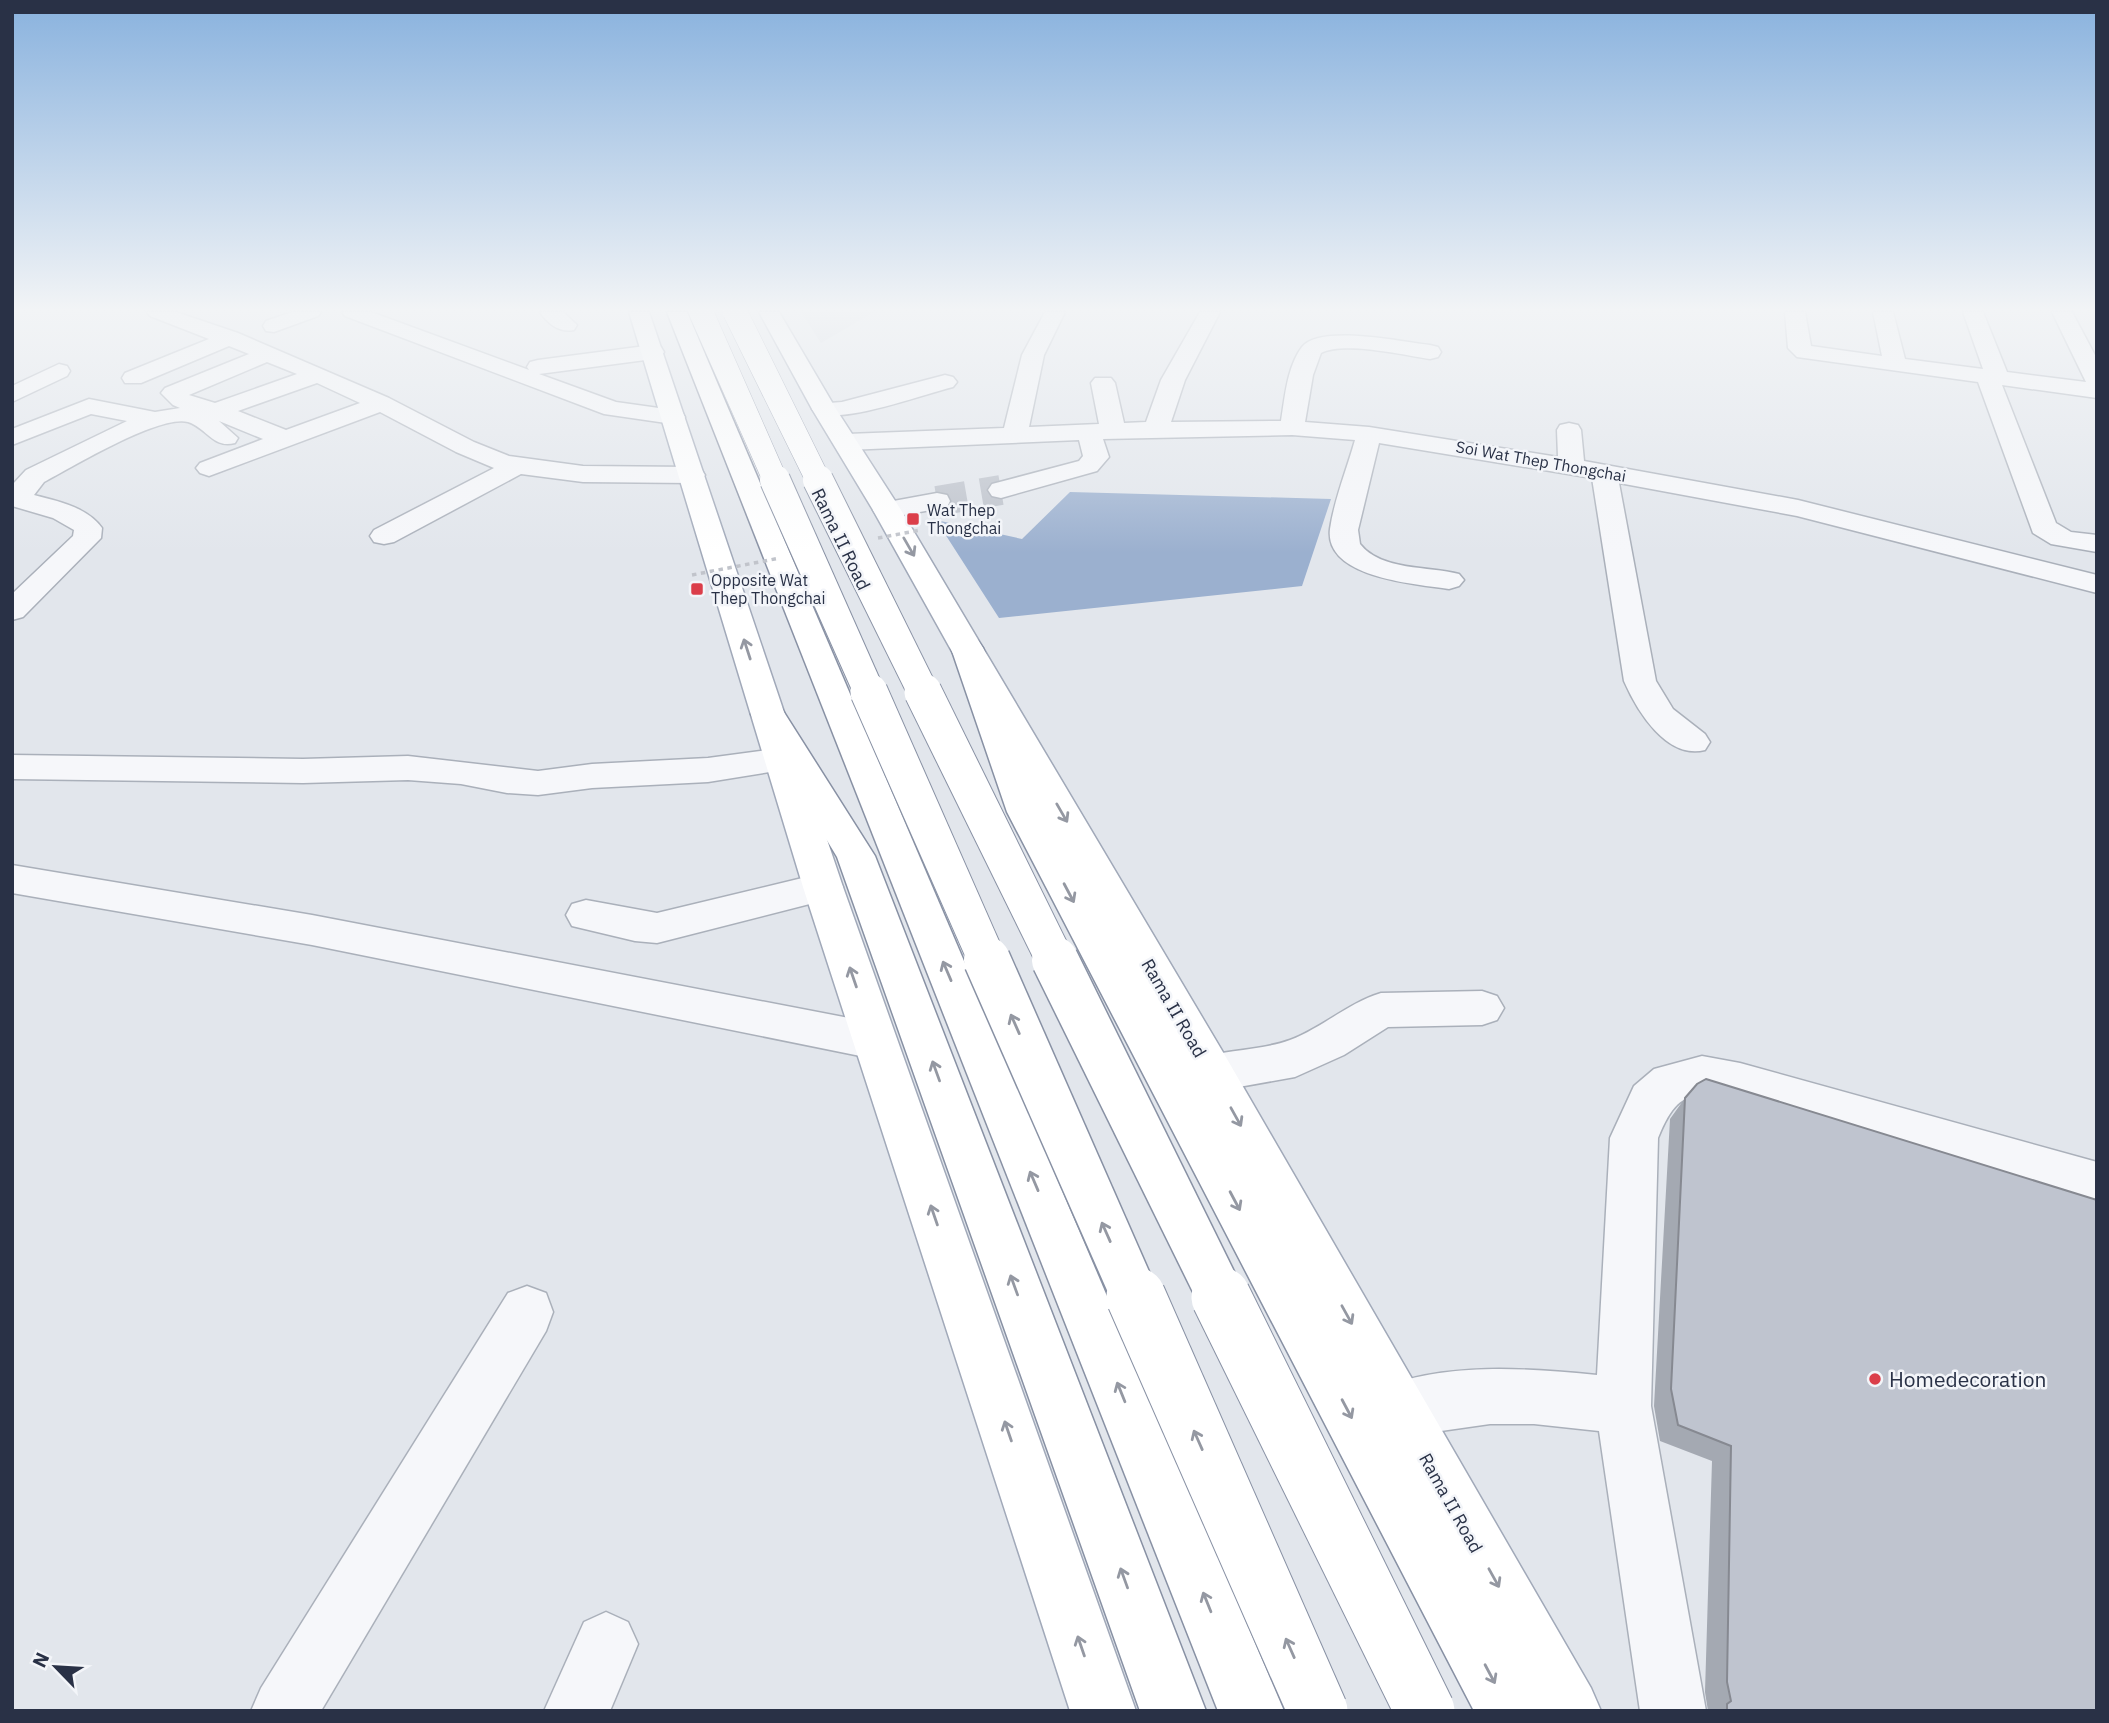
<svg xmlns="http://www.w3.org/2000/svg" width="2109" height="1723" font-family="'IBM Plex Sans',sans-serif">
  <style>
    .built { fill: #d4d8e1 }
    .water { fill: #9bb0cf }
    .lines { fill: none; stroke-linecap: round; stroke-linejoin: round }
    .minor-tunnel { stroke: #bdc2cb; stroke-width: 30; stroke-dasharray: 30 15; stroke-linecap: butt }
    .minor-casing { stroke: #aab0ba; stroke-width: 3 }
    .major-casing { stroke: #a1a9b9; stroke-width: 3 }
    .highway-casing { stroke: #8891a4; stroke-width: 3 }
    .minor { fill: #f6f7fa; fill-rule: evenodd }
    .major { fill: #fff; fill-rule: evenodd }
    .highway { fill: #fff; fill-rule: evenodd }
    .highway-bridge-far4-casing { stroke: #8891a4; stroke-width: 25; stroke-linecap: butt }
    .highway-bridge-far3-casing { stroke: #8891a4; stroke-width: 32; stroke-linecap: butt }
    .highway-bridge-far2-casing { stroke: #8891a4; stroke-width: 39; stroke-linecap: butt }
    .highway-bridge-far1-casing { stroke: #8891a4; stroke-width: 49; stroke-linecap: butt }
    .highway-bridge-casing { stroke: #8891a4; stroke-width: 61; stroke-linecap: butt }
    .path-bridge { stroke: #c1c4cb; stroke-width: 3.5; stroke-dasharray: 4.5 4.5; stroke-linecap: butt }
    .highway-bridge-far4 { stroke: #fff; stroke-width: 24 }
    .highway-bridge-far3 { stroke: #fff; stroke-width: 30 }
    .highway-bridge-far2 { stroke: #fff; stroke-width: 37 }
    .highway-bridge-far1 { stroke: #fff; stroke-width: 46 }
    .highway-bridge { stroke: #fff; stroke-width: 59 }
    .wall { fill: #a4a9b2 }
    .building { fill: #bfc4cf; stroke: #868991; stroke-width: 2 }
    .oneway { stroke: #9498a2 }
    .poi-dot { fill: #db3e4a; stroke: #f3f5f9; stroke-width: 2.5 }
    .labels { text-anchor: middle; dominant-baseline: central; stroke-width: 5; stroke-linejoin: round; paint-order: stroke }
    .far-street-label { font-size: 16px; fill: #293146; stroke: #f3f5f9 }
    .far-poi-label { font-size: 16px; fill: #293146; stroke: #f3f5f9; text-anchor: start }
    .street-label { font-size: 18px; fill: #293146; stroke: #f3f5f9 }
    .near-poi-label { font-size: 21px; fill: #293146; stroke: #f3f5f9; text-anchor: start }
  </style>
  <rect width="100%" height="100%" fill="#e2e6ec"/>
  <polygon class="built" points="801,312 874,312 821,343"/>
  <polygon class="water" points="1070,492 1331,499 1302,586 999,618 936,520 1022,539"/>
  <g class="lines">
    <polyline class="minor-tunnel" points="937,501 1001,490"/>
    <g class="minor-casing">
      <g id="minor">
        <path d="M147,312H176L238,333L389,398L474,442L509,456L583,466L692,467L701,469L705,475L701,481L692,483L583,482L521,474L394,542L384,544L374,542L370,536L374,530L494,468L456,452L380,412L209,476L200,473L196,468L200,463L263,439L219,421L238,438L235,443C213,449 207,428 188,422C160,414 72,467 44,482L34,495C57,501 87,507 102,528L101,538L23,617L12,620V594L73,536L74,530L53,518L12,506L13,484L26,470L127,421L91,414L12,445V429L89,399L155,412L180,408L173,405L161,393L165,388L249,354L229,346L141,383H125L122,378L125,373L209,339L150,316ZM267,362L297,374L215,403L189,395ZM317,383L360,403L286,430L238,411Z"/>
        <polygon points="292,312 321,312 318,316 274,332 266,331 263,326 266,321"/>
        <polygon points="342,312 371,312 529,370 527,367 530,362 538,360 653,345 661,347 664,352 661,357 653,359 539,374 616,402 673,410 682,412 685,417 682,422 673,424 604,414 345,316"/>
        <path d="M540,312H563L577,325L574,330C559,333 547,323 540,312Z"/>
        <path d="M1045,312H1065L1044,355L1029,427L1099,424L1091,383L1095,378H1111L1115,383L1124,423L1146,422L1161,380L1200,312H1220L1185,380L1171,422L1281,421C1285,397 1287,367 1302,347C1320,324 1403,342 1430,345L1438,347L1441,352L1438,357L1430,359C1403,355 1344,341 1321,353L1313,375L1305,422L1369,427L1558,457L1557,430L1560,425L1569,423L1578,425L1581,430L1584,461L1798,500L2097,575V593L1797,516L1619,483L1656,681L1673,709L1705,734L1710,742L1705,750C1667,760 1637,711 1624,681L1592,478L1379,443L1358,530L1360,544C1381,571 1429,566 1459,574L1464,580L1459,586L1449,589C1416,584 1324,578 1330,529C1334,500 1347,469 1355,440L1292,435L1103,439L1109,457L1097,471L1001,498L992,496L988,490L992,484L1079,461L1083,456L1079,440L847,450L838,447L834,442L838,437L847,434L1004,428L1022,355Z"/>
        <polygon points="1785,312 1805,312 1811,346 1882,356 1873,312 1893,312 1905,359 1983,369 1963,312 1983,312 2007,372 2086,382 2052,312 2072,312 2097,359 2097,398 2002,385 2056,523 2071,532 2097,535 2097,552 2051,544 2033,533 1978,382 1797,357 1788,348"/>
        <polygon points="59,364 67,366 70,371 67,376 12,402 12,386"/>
        <path d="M945,375L953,377L957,382L953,387C918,396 849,422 816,414L812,409L816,404L842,402Z"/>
        <polygon points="937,493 947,495 950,501 947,507 887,518 877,516 873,510 877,504"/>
        <polygon points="782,748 794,752 800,760 794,768 708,782 592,788 538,795 507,793 461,784 408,780 303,783 12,779 12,755 303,759 408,756 538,771 592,764 708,758"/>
        <polygon points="12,865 312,915 875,1023 891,1028 897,1041 891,1054 875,1059 312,945 12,893"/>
        <polygon points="823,873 837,877 843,887 837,897 657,943 635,941 572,926 566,915 572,904 586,900 657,913"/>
        <path d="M1482,991L1497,996L1504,1008L1497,1020L1482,1025L1388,1027L1344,1055L1295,1077L1211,1092L1195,1087L1188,1073L1195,1059C1226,1049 1260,1051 1290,1040C1322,1028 1348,1003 1381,993Z"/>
        <path d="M1702,1056L1740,1063L2097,1162V1206L1740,1101C1692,1092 1678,1089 1658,1138L1651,1406L1706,1711H1640L1599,1431L1534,1424H1490L1399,1437L1379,1429L1371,1409L1379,1389C1444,1362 1528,1368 1597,1375L1610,1138L1634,1086L1654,1069Z"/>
        <polygon points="527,1286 546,1293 553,1312 546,1331 321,1711 251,1711 261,1688 508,1293"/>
        <polygon points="606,1612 628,1622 638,1644 610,1711 544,1711 584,1622"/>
      </g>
    </g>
    <g class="major-casing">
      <g id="major">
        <polygon points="629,312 649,312 843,887 1136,1711 1070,1711 803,887"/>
        <polygon points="759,312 779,312 836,409 901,510 1227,1059 1591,1688 1601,1711 1532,1711 1195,1087 873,510 812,409"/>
      </g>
    </g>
    <g class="highway-casing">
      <g id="highway">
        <polygon points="667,312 687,312 1284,1711 1218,1711"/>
        <polygon points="967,639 978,641 983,648 1043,812 1532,1688 1542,1711 1474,1711 1007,812 951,648 956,641"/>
        <polygon points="768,703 780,706 875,856 1206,1711 1140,1711 837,857 751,714 756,706"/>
      </g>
    </g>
    <use href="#minor" class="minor"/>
    <use href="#major" class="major"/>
    <use href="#highway" class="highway"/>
    <g class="highway-bridge-far4-casing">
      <g id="highway-bridge-far4">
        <polyline points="701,312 776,482"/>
        <polyline points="735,312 819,482"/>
      </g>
    </g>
    <g class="highway-bridge-far3-casing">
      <g id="highway-bridge-far3">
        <polyline points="775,480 870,694"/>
        <polyline points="818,480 924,694"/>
      </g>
    </g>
    <g class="highway-bridge-far2-casing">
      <g id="highway-bridge-far2">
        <polyline points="869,692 988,962"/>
        <polyline points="923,692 1056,962"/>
      </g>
    </g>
    <g class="highway-bridge-far1-casing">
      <g id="highway-bridge-far1">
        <polyline points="987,960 1136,1299"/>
        <polyline points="1055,960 1222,1299"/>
      </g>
    </g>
    <g class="highway-bridge-casing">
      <g id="highway-bridge">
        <polyline points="1136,1297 1318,1711"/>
        <polyline points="1221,1297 1425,1711"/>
      </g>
    </g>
    <g class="path-bridge">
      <polyline points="878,538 921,530"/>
      <polyline points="692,575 780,558"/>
    </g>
    <use href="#highway-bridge-far4" class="highway-bridge-far4"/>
    <use href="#highway-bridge-far3" class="highway-bridge-far3"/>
    <use href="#highway-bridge-far2" class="highway-bridge-far2"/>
    <use href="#highway-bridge-far1" class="highway-bridge-far1"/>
    <use href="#highway-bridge" class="highway-bridge"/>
  </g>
  <polygon class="wall" points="1685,1098 2097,1711 1708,1711 1705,1692 1712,1461 1660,1441 1654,1406 1670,1119"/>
  <polygon class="building" points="1706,1079 2097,1200 2097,1711 1727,1711 1727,1704 1731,1701 1727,1682 1731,1446 1678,1425 1671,1389 1685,1098 1697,1084"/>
  <defs><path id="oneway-shaft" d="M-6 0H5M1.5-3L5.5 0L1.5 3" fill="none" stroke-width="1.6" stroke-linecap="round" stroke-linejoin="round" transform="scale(1.75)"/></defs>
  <g class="oneway">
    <use href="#oneway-shaft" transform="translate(909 547) rotate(60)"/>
    <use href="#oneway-shaft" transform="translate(747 649) rotate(-108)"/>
    <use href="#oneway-shaft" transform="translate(1062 813) rotate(60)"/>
    <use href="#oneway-shaft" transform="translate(1069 893) rotate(62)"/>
    <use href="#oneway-shaft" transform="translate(947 971) rotate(-113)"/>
    <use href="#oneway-shaft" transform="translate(853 977) rotate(-109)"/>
    <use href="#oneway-shaft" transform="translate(1015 1024) rotate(-114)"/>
    <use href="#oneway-shaft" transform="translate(936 1071) rotate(-110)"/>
    <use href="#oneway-shaft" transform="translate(1236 1117) rotate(61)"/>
    <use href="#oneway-shaft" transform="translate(1034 1181) rotate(-113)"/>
    <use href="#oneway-shaft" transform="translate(1235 1201) rotate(62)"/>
    <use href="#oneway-shaft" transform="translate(934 1215) rotate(-109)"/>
    <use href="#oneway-shaft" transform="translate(1106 1232) rotate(-114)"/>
    <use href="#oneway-shaft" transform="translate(1014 1285) rotate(-110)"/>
    <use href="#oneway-shaft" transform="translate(1347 1315) rotate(61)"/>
    <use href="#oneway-shaft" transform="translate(1121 1392) rotate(-112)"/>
    <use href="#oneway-shaft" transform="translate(1347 1409) rotate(62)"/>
    <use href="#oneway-shaft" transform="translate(1008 1431) rotate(-109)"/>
    <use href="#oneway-shaft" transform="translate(1198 1440) rotate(-114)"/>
    <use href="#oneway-shaft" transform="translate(1124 1578) rotate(-110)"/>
    <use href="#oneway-shaft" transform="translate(1494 1578) rotate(61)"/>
    <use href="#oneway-shaft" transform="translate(1207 1602) rotate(-112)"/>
    <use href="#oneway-shaft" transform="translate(1081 1646) rotate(-109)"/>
    <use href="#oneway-shaft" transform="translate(1290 1648) rotate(-114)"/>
    <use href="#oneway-shaft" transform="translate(1490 1674) rotate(62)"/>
  </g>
  <linearGradient id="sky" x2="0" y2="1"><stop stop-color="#89b2de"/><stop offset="0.56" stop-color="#f2f4f6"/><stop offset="1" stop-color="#f2f4f6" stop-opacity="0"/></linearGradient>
  <rect width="2109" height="553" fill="url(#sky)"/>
  <g class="poi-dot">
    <rect x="906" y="512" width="14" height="14" rx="3.5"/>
    <rect x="690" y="582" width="14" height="14" rx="3.5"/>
    <circle cx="1875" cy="1379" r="7"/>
  </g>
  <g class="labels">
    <g class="far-street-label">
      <text transform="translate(1541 461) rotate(10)">Soi Wat Thep Thongchai</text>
    </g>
    <g class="far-poi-label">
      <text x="927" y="510">Wat Thep<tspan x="927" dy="18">Thongchai</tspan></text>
      <text x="711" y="580">Opposite Wat<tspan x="711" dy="18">Thep Thongchai</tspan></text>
    </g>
    <g class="street-label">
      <text transform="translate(841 539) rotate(64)">Rama II Road</text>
      <text transform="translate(1174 1008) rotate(60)">Rama II Road</text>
      <text transform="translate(1451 1503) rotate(61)">Rama II Road</text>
    </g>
    <g class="near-poi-label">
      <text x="1889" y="1379">Homedecoration</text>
    </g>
  </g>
  <rect width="2109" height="1723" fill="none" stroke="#293146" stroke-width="28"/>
  <g transform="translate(56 1667) rotate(295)" stroke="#f3f5f9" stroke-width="5" paint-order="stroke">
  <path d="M0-5L12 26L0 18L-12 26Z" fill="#293146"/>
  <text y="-10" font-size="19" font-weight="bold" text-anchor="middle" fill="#293146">N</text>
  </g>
</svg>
